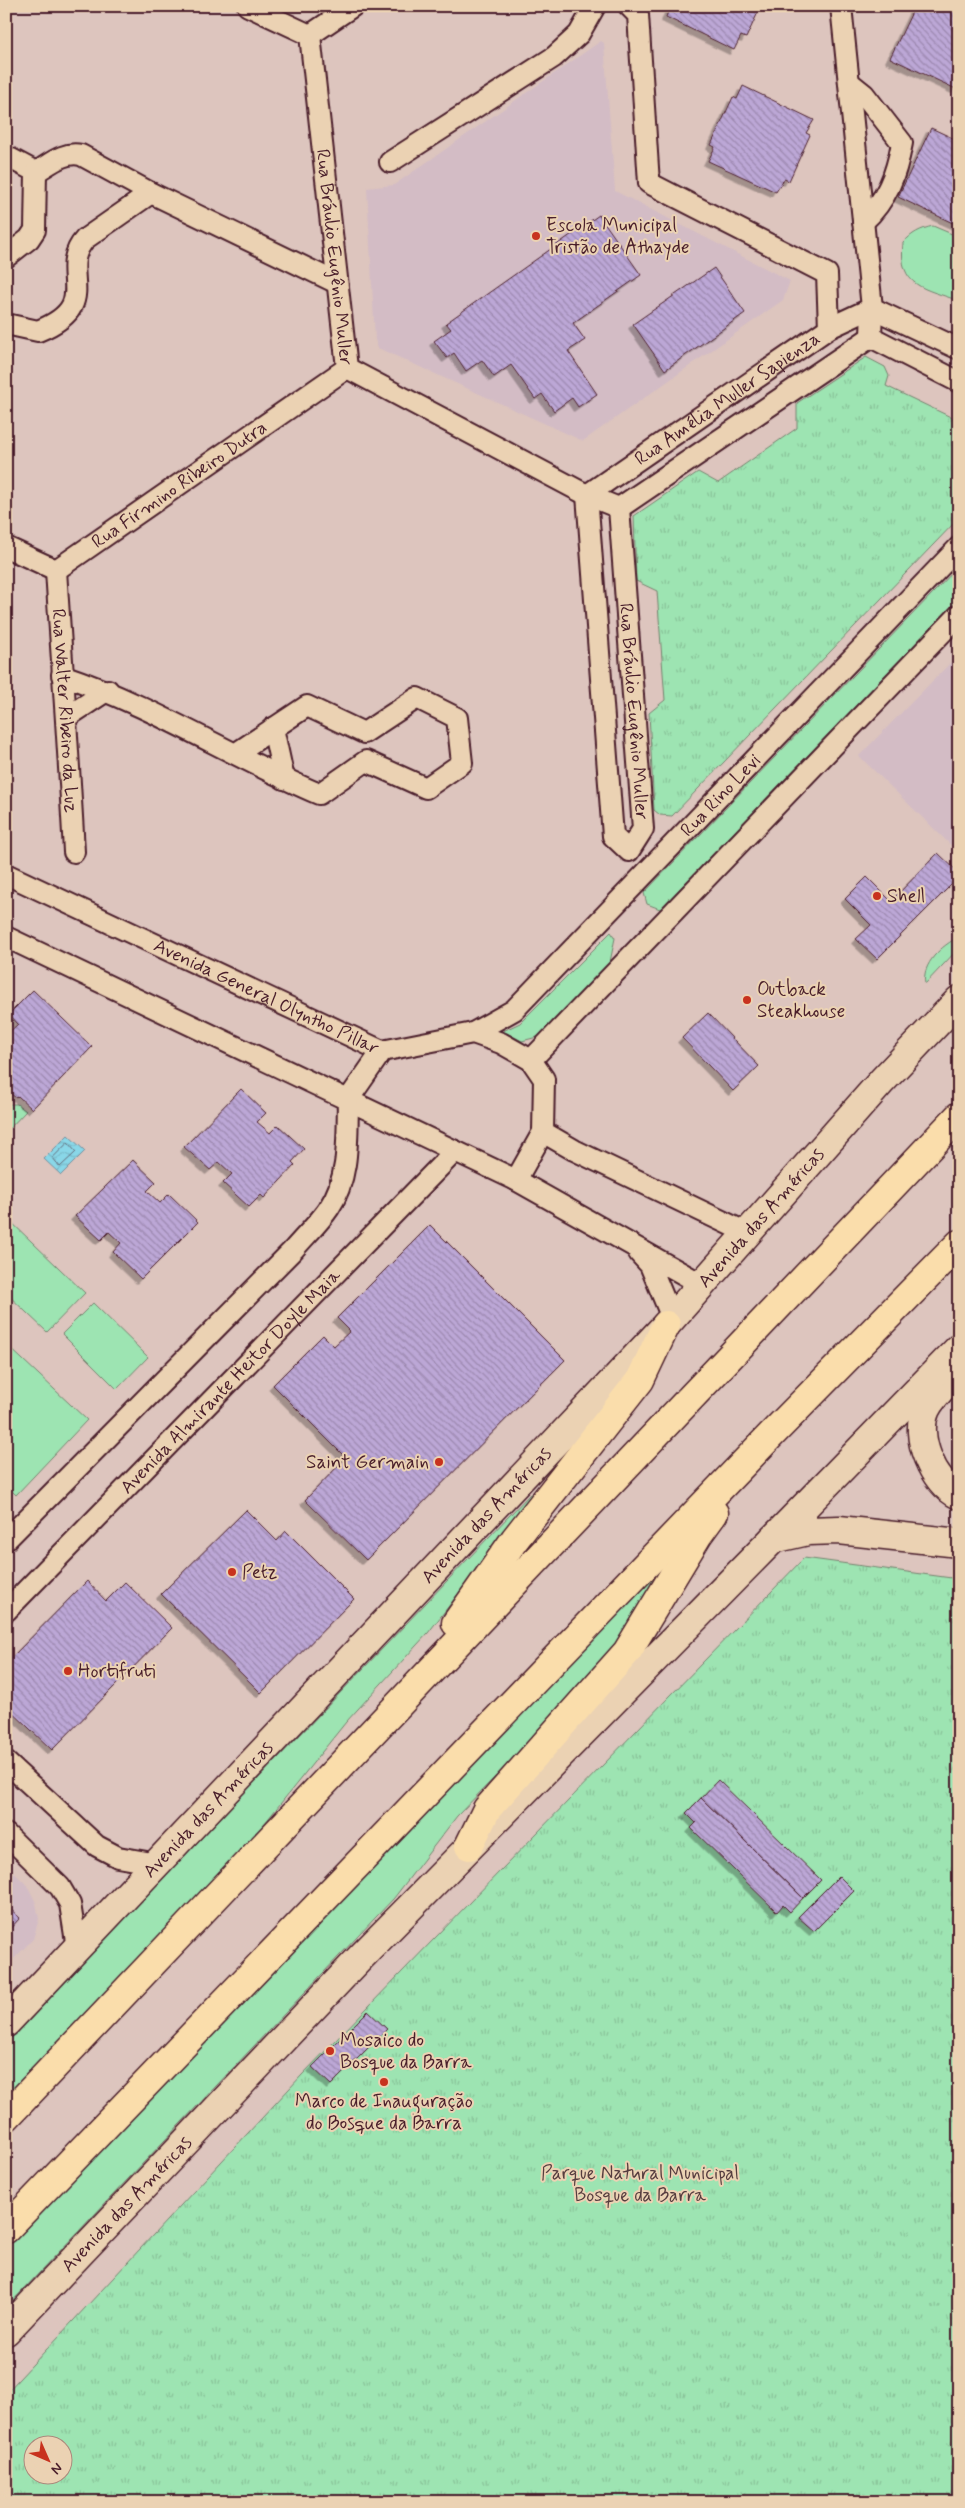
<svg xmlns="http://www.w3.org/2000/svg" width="965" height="2508" font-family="Mynerve,sans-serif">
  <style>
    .built { fill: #d3bcc5 }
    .grass { fill: #9de4b2; stroke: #74826e }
    .park { fill: url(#park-tufts); stroke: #74826e; fill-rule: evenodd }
    .water { fill: url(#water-waves); stroke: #708d9c }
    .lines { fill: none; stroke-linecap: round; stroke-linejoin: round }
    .shore { stroke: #636977; stroke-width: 1 }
    .building { fill: url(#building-back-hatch); stroke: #4a1f2b; filter: url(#shadow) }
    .street-casing { stroke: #4a1f2b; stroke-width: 24 }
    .secondary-casing { stroke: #4a1f2b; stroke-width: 31 }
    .highway-casing { stroke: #4a1f2b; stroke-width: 31 }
    .street { stroke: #ebd2b3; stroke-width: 20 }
    .secondary { stroke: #ebd2b3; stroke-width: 28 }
    .highway { stroke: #faddab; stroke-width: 28 }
    .poi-dot { fill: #c8321e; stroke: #ebd2b3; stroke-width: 2 }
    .labels { text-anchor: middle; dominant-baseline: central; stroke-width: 4; stroke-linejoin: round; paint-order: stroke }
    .poi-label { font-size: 19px; fill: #4a1f2b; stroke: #ebd2b3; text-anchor: start }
    .street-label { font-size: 19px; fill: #4a1f2b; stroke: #ebd2b3 }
    .park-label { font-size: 19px; fill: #563d3f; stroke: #ebd2b3 }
  </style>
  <defs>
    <pattern id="park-tufts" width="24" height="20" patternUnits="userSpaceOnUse" patternTransform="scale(1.25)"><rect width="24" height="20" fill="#9de4b2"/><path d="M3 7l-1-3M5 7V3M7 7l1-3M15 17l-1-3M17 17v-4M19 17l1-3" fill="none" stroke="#89c399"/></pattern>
    <pattern id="water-waves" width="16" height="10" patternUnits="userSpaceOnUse" patternTransform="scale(1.25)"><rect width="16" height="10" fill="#89d7e8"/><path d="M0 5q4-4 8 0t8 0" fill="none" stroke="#78b8c7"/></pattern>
    <pattern id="building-back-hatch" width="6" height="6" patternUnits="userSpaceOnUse" patternTransform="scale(1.25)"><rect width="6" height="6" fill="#bca7d6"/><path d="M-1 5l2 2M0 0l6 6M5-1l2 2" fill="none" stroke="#9b87ae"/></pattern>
    <filter id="shadow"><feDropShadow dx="-4.5" dy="4.5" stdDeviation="0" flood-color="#0004"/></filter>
  </defs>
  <rect width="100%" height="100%" fill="#ddc5be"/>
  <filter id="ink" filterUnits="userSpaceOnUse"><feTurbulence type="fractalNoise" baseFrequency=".02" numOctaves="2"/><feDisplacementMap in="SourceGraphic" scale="10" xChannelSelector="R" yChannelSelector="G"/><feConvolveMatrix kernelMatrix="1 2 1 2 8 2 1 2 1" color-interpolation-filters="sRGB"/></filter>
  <g filter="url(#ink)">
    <g class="built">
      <polygon points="601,41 604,43 615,191 790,281 783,300 583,441 378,348 375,340 367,188 394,185"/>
      <polygon points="959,654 959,853 859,756"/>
      <polygon points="6,1865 27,1885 36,1903 39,1919 33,1939 6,1967"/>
    </g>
    <g class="grass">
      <path d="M933,226L959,237V301C925,288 898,288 903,243C912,233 920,229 933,226Z"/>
      <polygon points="959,566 959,598 660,909 647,904 644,893"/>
      <polygon points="611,932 615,938 610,962 541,1036 522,1041 503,1031 520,1023"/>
      <path d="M959,937V948L925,984C921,964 942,945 959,937Z"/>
      <polygon points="6,1102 9,1104 17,1104 26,1111 6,1132"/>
      <polygon points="6,1217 85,1293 47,1332 6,1293"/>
      <polygon points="93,1303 148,1357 117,1389 62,1334"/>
      <polygon points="6,1344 87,1420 16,1495 6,1485"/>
      <polygon points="536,1493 428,1633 346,1722 248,1844 6,2102 6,2043 530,1494"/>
      <polygon points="670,1559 603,1666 457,1816 394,1898 6,2308 6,2246"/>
    </g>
    <g class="park">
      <polygon points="866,357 885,367 889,376 886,386 959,421 959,518 672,816 660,815 654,810 649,713 665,700 657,591 636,581 634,516 698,472 718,483 797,428 797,403"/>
      <path d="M804,1558L959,1579V2502H6V2393L302,2075ZM32,2446H62V2476H32Z"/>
    </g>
    <polygon class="water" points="68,1135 85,1151 61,1175 44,1159"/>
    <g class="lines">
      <polygon class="shore" points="68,1143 76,1152 60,1167 53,1158"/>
    </g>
    <g class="building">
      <polygon points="670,6 761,6 746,38 741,36 734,50 666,17"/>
      <polygon points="915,6 959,6 959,82 956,89 890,58"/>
      <polygon points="743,86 814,120 806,133 810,135 789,181 784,179 776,192 708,161 715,147 711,145 733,97 737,99"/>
      <polygon points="931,128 959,141 959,226 898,197"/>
      <polygon points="599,215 641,275 573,323 585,340 568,351 597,394 578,407 572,398 554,411 542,394 535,399 511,365 494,377 482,360 466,371 454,353 447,358 434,341 451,329 446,323"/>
      <polygon points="714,268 745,313 665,370 633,324"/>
      <polygon points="938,853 959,873 959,877 877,959 856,939 871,925 845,899 867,877 891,901"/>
      <polygon points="33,990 92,1047 32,1109 18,1096 16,1098 6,1090 6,1035 18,1024 9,1014"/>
      <polygon points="708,1013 759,1066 733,1091 682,1038"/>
      <polygon points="241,1089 266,1113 257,1122 270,1133 278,1125 304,1149 292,1162 295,1165 264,1198 261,1195 249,1207 223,1183 232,1174 219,1162 210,1170 184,1147"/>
      <polygon points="133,1160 156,1182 147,1191 160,1203 169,1194 198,1222 141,1279 113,1252 121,1243 109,1232 101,1240 75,1216"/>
      <polygon points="430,1225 565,1360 366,1560 305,1500 346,1458 273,1385 323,1335 334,1346 350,1331 337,1318"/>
      <polygon points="246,1510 277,1541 286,1531 354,1599 261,1693 161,1594"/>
      <polygon points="87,1581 106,1601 125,1582 172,1628 52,1750 6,1706 10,1699 6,1695 6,1663"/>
      <polygon points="718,1780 821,1880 803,1898 701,1798"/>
      <polygon points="701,1798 803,1898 790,1912 783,1905 777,1912 691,1828 696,1823 686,1813"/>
      <polygon points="839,1876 854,1891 814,1931 798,1917"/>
      <polygon points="6,1905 20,1918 6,1933"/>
      <polygon points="368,2011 387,2029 331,2085 312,2067"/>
    </g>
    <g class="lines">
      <g class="street-casing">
        <g id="street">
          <path id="s1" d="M248,6L310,35L347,368L587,495L619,508"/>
          <polyline points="629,6 638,15 649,183 827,274 829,328"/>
          <polyline points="841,6 872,308 871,337"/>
          <polyline points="310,35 353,6"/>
          <path d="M849,82L864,94L902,143C896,175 887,200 863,222"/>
          <polyline points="6,156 36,172"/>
          <polyline points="390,162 554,57 579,34 595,6"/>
          <path d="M36,172C50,164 64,151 81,155L151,193L337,283"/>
          <polyline points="6,257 29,239 35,230 36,172"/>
          <path d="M6,324L38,331C105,304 55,272 85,239L151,193"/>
          <polyline points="871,337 959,382"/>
          <path id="s2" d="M619,508L643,829L629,851L613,836L587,495L829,328L872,308L959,349"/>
          <polyline points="619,508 871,337"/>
          <path id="s3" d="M6,547L56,570L347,368"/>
          <path id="s4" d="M56,570C62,664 69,758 74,852"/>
          <path d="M62,675C152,705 232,757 319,794L366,761L426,788L462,763L457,718L417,698L364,733L307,706L235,754"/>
          <polyline points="67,717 108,690"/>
          <polyline points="273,728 284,779"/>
          <path id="s5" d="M6,874L382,1051L473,1033L501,1043L531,1060L544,1079L543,1132L574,1150L745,1232"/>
          <polyline points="6,937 516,1180 701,1284"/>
          <path id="s6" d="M473,1033L514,1010L959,547"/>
          <polyline points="531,1060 959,615"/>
          <polyline points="348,1100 382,1051"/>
          <polyline points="516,1180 543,1132"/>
          <polyline points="639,1253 650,1265 672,1318"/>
          <path d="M6,1540L294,1249C305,1236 319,1223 329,1208C350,1177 347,1137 348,1100"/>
          <path id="s7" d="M6,1611L455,1151"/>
          <polyline points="6,1762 97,1846 118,1857 158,1864"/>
          <polyline points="6,1834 60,1887 70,1904 77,1948"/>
        </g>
      </g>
      <g class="secondary-casing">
        <g id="secondary">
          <path d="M951,1379C942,1388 932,1397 926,1409C913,1436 933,1483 959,1495"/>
          <polyline points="773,1539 808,1531 839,1530 959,1543"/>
          <path id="s8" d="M6,2023L666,1325L882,1081L959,1000"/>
          <path id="s9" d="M6,2331L361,1957L773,1539L959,1348"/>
        </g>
      </g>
      <g class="highway-casing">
        <g id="highway">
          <polyline points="456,1623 515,1539 640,1380 666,1325"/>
          <polyline points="469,1846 487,1809 627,1652 698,1535 714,1513"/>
          <polyline points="6,2117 959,1116"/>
          <polyline points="6,2229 771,1435 959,1244"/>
        </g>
      </g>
      <use href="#street" class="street"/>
      <use href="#secondary" class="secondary"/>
      <use href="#highway" class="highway"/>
    </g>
  </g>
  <g class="poi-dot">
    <circle cx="536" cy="236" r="5"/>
    <circle cx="877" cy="896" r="5"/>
    <circle cx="747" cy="1000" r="5"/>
    <circle cx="439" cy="1462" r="5"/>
    <circle cx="232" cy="1572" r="5"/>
    <circle cx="68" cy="1671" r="5"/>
    <circle cx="330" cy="2051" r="5"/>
    <circle cx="384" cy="2082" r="5"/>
  </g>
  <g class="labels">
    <g class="poi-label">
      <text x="546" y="225">Escola Municipal<tspan x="546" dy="22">Tristão de Athayde</tspan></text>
      <text x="887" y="896">Shell</text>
      <text x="757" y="989">Outback<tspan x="757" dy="22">Steakhouse</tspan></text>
      <text x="429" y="1462" text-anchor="end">Saint Germain</text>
      <text x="242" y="1572">Petz</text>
      <text x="78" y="1671">Hortifruti</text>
      <text x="340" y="2040">Mosaico do<tspan x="340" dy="22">Bosque da Barra</tspan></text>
      <text x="384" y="2101" text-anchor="middle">Marco de Inauguração<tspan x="384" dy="22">do Bosque da Barra</tspan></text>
    </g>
    <g class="street-label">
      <text stroke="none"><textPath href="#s1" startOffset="292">Rua Bráulio Eugênio Muller</textPath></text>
      <text stroke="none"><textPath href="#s2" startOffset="882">Rua Amélia Muller Sapienza</textPath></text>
      <text stroke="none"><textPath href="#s3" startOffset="205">Rua Firmino Ribeiro Dutra</textPath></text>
      <text stroke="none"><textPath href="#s4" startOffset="141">Rua Walter Ribeiro da Luz</textPath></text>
      <text stroke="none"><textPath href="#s2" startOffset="204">Rua Bráulio Eugênio Muller</textPath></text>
      <text stroke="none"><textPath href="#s6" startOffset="345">Rua Rino Levi</textPath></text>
      <text stroke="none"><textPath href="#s5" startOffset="288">Avenida General Olyntho Pillar</textPath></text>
      <text stroke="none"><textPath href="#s8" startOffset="1104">Avenida das Américas</textPath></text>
      <text stroke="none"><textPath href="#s7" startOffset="321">Avenida Almirante Heitor Doyle Maia</textPath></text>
      <text stroke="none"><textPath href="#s8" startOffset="699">Avenida das Américas</textPath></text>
      <text stroke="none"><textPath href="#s8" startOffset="294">Avenida das Américas</textPath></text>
      <text stroke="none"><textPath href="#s9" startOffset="175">Avenida das Américas</textPath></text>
    </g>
    <g class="park-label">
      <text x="640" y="2173">Parque Natural Municipal<tspan x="640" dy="22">Bosque da Barra</tspan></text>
    </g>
  </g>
  <rect width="965" height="2508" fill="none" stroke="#ebd2b3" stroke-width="25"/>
  <rect x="12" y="12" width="940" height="2483" fill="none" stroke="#4a1f2b" stroke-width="2" filter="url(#ink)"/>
  <g transform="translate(48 2460) rotate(135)"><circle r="24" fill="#ebd2b3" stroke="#ab8a7d"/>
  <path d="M0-4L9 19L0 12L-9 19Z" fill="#c8321e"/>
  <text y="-8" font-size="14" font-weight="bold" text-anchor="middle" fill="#4a1f2b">N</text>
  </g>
</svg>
